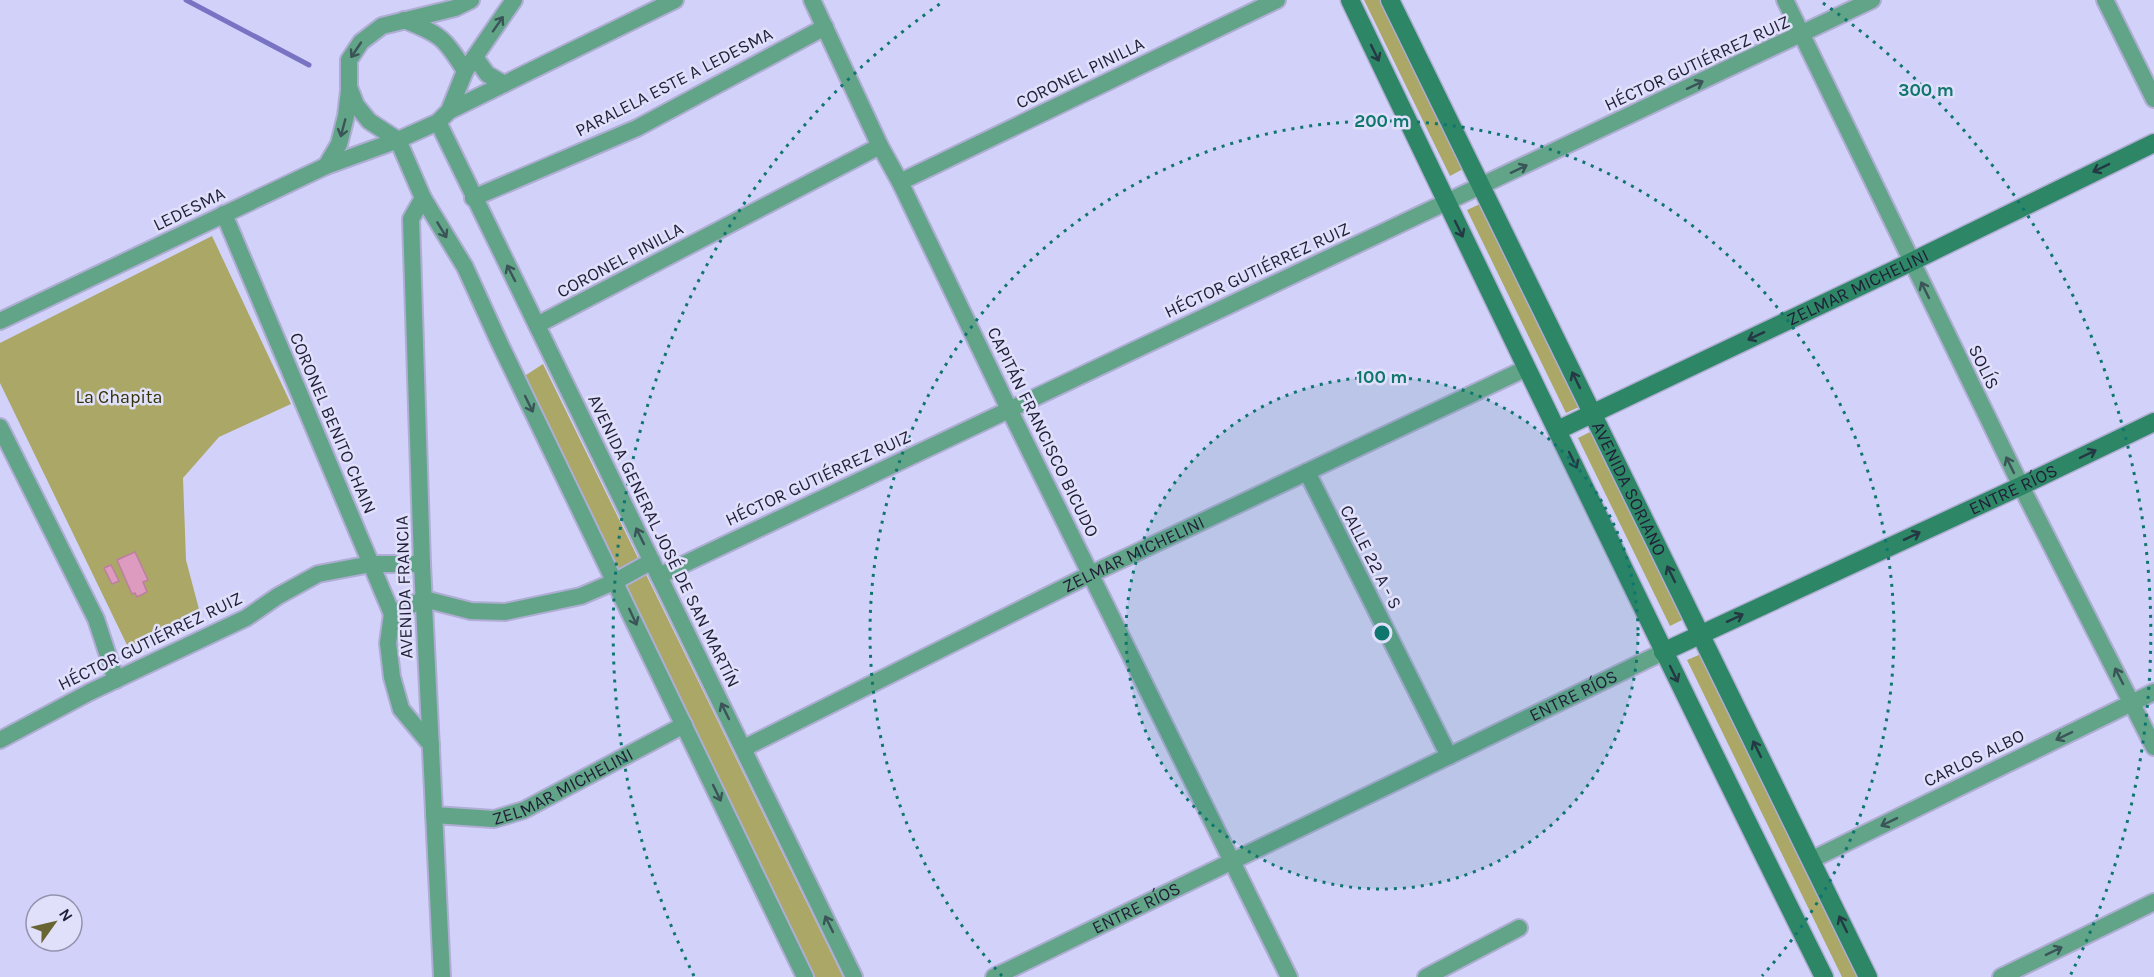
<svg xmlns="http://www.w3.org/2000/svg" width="2154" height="977" font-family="Karla,sans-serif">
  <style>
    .green { fill: #aba767 }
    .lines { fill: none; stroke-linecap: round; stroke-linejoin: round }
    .stream { stroke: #7973c4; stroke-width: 5 }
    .building { fill: #dd9bbf; stroke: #be7ea1; stroke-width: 1.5 }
    .street-casing { stroke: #afadd3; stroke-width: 20 }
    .secondary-casing { stroke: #afadd3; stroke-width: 21 }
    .street { stroke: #61a488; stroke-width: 16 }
    .secondary { stroke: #2d8666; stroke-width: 18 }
    .oneway { stroke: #3b5458 }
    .oneway2 { stroke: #243944 }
    .ring { fill: none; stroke: #0f766e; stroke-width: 3; stroke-dasharray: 3 6 }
    .labels { text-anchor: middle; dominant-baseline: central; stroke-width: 5; stroke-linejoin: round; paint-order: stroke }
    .street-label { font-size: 18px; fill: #211f38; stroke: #e0e0fb }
    .park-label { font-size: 18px; fill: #333105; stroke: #e0e0fb }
    .centre { fill: #0f766e; stroke: #e0e0fb; stroke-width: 3 }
    .ring-label { font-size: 18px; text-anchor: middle; font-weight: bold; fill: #0f766e; stroke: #e0e0fb; stroke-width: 5; stroke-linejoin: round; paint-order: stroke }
  </style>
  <rect width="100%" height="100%" fill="#d2d1fa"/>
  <g class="green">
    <polygon points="1364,0 1380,0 1463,169 1450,176"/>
    <polygon points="1480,204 1579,407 1566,413 1467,210"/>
    <polygon points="212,236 291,404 219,437 183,478 186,560 200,613 128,647 0,383 0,343"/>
    <polygon points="543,364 843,977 815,977 523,377"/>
    <polygon points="1592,431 1684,619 1670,626 1578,438"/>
    <polygon points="1701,654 1860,977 1842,977 1687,660"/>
  </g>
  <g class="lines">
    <polyline class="stream" points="186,0 309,65"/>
  </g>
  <g class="building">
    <polygon points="135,552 148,580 143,582 147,592 137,597 135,593 132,594 117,560"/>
    <polygon points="111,565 119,581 112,584 104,568"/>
  </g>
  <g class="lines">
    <g class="street-casing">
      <g id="street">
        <polyline points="812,0 880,146 900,182 1009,409 1289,977"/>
        <polyline points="1785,0 2021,486 2154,747"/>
        <polyline points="2105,0 2154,99"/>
        <path d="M404,20C440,34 445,38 465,71"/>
        <polyline points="475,57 487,74 504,84"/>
        <polyline points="449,111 675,0"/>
        <polyline points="438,122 854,977"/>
        <polyline points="398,140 423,198 465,267 500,344 805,977"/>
        <polyline points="398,140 369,121 356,105 349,87 349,60 361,42 382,26 455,8 471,0"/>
        <polyline points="326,166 339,144 346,116 349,91"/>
        <polyline points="900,182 1277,0"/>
        <polyline points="423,198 411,219 422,564 442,977"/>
        <polyline points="473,198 637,128 825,27"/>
        <polyline points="224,214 392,614 424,599 471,611 505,612 581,596 616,581 652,561"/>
        <polyline points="0,321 326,166 398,140 438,122 449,111 465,71 514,0"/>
        <polyline points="537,325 880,146"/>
        <polyline points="0,427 96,619 116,680"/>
        <polyline points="1307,472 1449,756"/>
        <polyline points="659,576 1872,0"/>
        <polyline points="392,614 388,643 392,677 401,709 431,745"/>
        <polyline points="0,740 90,692 246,618 278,596 318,574 371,564 422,564"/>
        <path id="s1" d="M744,748L1091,574L1527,368"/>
        <path id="s2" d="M434,815L494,819L524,810L684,725"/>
        <polyline points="1811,860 2154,692"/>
        <path id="s3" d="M994,977L1663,652"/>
        <polyline points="1426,977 1519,928"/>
        <polyline points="2001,977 2154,902"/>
      </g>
    </g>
    <g class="secondary-casing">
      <g id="secondary">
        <path d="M1350,0C1506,326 1663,653 1824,977"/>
        <path id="s4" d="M1390,0L1868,977"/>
        <path id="s5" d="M1558,430L1911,262L2154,143"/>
        <path id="s6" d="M1663,652L2021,486L2154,422"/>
      </g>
    </g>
    <use href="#street" class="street"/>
    <use href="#secondary" class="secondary"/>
  </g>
  <defs><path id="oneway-shaft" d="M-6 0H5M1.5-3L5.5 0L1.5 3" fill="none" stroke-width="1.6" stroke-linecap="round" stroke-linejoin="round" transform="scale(1.5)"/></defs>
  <g class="oneway">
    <use href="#oneway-shaft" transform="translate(498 24) rotate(-55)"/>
    <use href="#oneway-shaft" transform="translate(356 50) rotate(124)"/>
    <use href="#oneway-shaft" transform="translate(1695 85) rotate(-25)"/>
    <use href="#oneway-shaft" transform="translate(343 128) rotate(105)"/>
    <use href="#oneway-shaft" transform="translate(1519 169) rotate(-25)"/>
    <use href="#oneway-shaft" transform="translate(442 230) rotate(59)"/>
    <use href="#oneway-shaft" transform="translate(511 273) rotate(-117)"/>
    <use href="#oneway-shaft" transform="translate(1925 290) rotate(-116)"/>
    <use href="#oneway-shaft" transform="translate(529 404) rotate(64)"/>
    <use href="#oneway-shaft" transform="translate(2010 465) rotate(-116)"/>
    <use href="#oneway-shaft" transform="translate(640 536) rotate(-116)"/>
    <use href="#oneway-shaft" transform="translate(633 617) rotate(65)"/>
    <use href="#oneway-shaft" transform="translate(2119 676) rotate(-117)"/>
    <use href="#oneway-shaft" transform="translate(725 711) rotate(-116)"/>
    <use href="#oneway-shaft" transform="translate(2064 736) rotate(154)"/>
    <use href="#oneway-shaft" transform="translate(717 793) rotate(64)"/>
    <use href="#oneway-shaft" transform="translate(1889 822) rotate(154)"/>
    <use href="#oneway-shaft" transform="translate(829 924) rotate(-116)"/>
    <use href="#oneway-shaft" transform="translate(2054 951) rotate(-26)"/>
  </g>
  <g class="oneway2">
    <use href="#oneway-shaft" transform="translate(1375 53) rotate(64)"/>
    <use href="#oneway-shaft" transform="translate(2101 168) rotate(154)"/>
    <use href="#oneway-shaft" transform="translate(1459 229) rotate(64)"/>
    <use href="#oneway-shaft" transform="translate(1756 336) rotate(155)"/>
    <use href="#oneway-shaft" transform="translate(1576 380) rotate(-116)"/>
    <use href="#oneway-shaft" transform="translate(2088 454) rotate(-26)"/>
    <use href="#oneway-shaft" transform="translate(1573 460) rotate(64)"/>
    <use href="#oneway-shaft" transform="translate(1912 536) rotate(-25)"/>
    <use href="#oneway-shaft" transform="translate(1671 574) rotate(-116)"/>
    <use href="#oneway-shaft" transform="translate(1735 618) rotate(-25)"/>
    <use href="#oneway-shaft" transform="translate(1674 674) rotate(64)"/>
    <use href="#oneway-shaft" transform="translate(1757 749) rotate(-116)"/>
    <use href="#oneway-shaft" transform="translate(1843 924) rotate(-116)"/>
  </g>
  <circle cx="1382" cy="633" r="256" fill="#0f766e" fill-opacity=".12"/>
  <g class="ring">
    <circle cx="1382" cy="633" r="256"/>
    <path d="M1002 976A512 512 0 1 1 1762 976"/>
    <path d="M694 976A769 769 0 0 1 941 3M1823 3A769 769 0 0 1 2070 976"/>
  </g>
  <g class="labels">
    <g class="street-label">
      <text transform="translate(1697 63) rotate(-25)">HÉCTOR GUTIÉRREZ RUIZ</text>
      <text transform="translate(1080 73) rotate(-26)">CORONEL PINILLA</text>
      <text transform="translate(674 82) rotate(-27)">PARALELA ESTE A LEDESMA</text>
      <text transform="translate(189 209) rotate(-26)">LEDESMA</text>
      <text transform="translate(620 260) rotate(-28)">CORONEL PINILLA</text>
      <text transform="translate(1257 270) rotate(-25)">HÉCTOR GUTIÉRREZ RUIZ</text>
      <text stroke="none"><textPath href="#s5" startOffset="332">ZELMAR MICHELINI</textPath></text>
      <text transform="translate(1984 367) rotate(64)">SOLÍS</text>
      <text transform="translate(333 423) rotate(67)">CORONEL BENITO CHAIN</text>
      <text transform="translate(1043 432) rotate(64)">CAPITÁN FRANCISCO BICUDO</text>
      <text transform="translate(818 478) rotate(-25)">HÉCTOR GUTIÉRREZ RUIZ</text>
      <text stroke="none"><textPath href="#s4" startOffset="544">AVENIDA SORIANO</textPath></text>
      <text stroke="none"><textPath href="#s6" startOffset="386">ENTRE RÍOS</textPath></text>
      <text transform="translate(664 541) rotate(64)">AVENIDA GENERAL JOSÉ DE SAN MARTÍN</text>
      <text stroke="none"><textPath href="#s1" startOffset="435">ZELMAR MICHELINI</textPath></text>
      <text transform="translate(1371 557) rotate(63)">CALLE 22 A - S</text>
      <text transform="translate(404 587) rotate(-92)">AVENIDA FRANCIA</text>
      <text transform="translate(150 641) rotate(-26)">HÉCTOR GUTIÉRREZ RUIZ</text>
      <text stroke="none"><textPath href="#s3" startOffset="644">ENTRE RÍOS</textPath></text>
      <text transform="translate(1974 758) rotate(-26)">CARLOS ALBO</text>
      <text stroke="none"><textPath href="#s2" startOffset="136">ZELMAR MICHELINI</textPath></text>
      <text stroke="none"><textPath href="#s3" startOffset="158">ENTRE RÍOS</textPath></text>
    </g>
    <g class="park-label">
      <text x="119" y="397">La Chapita</text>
    </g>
  </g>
  <circle cx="1382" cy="633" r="9" class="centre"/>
  <g class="ring-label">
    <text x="1926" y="96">300 m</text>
    <text x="1382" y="127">200 m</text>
    <text x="1382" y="383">100 m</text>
  </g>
  <g transform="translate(54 923) rotate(56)"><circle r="28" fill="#e0e0fb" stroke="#9493ad" stroke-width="1.5"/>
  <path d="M0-4.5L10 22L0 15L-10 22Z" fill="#686532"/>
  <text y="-9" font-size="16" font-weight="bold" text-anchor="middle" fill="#211f38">N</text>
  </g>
</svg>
